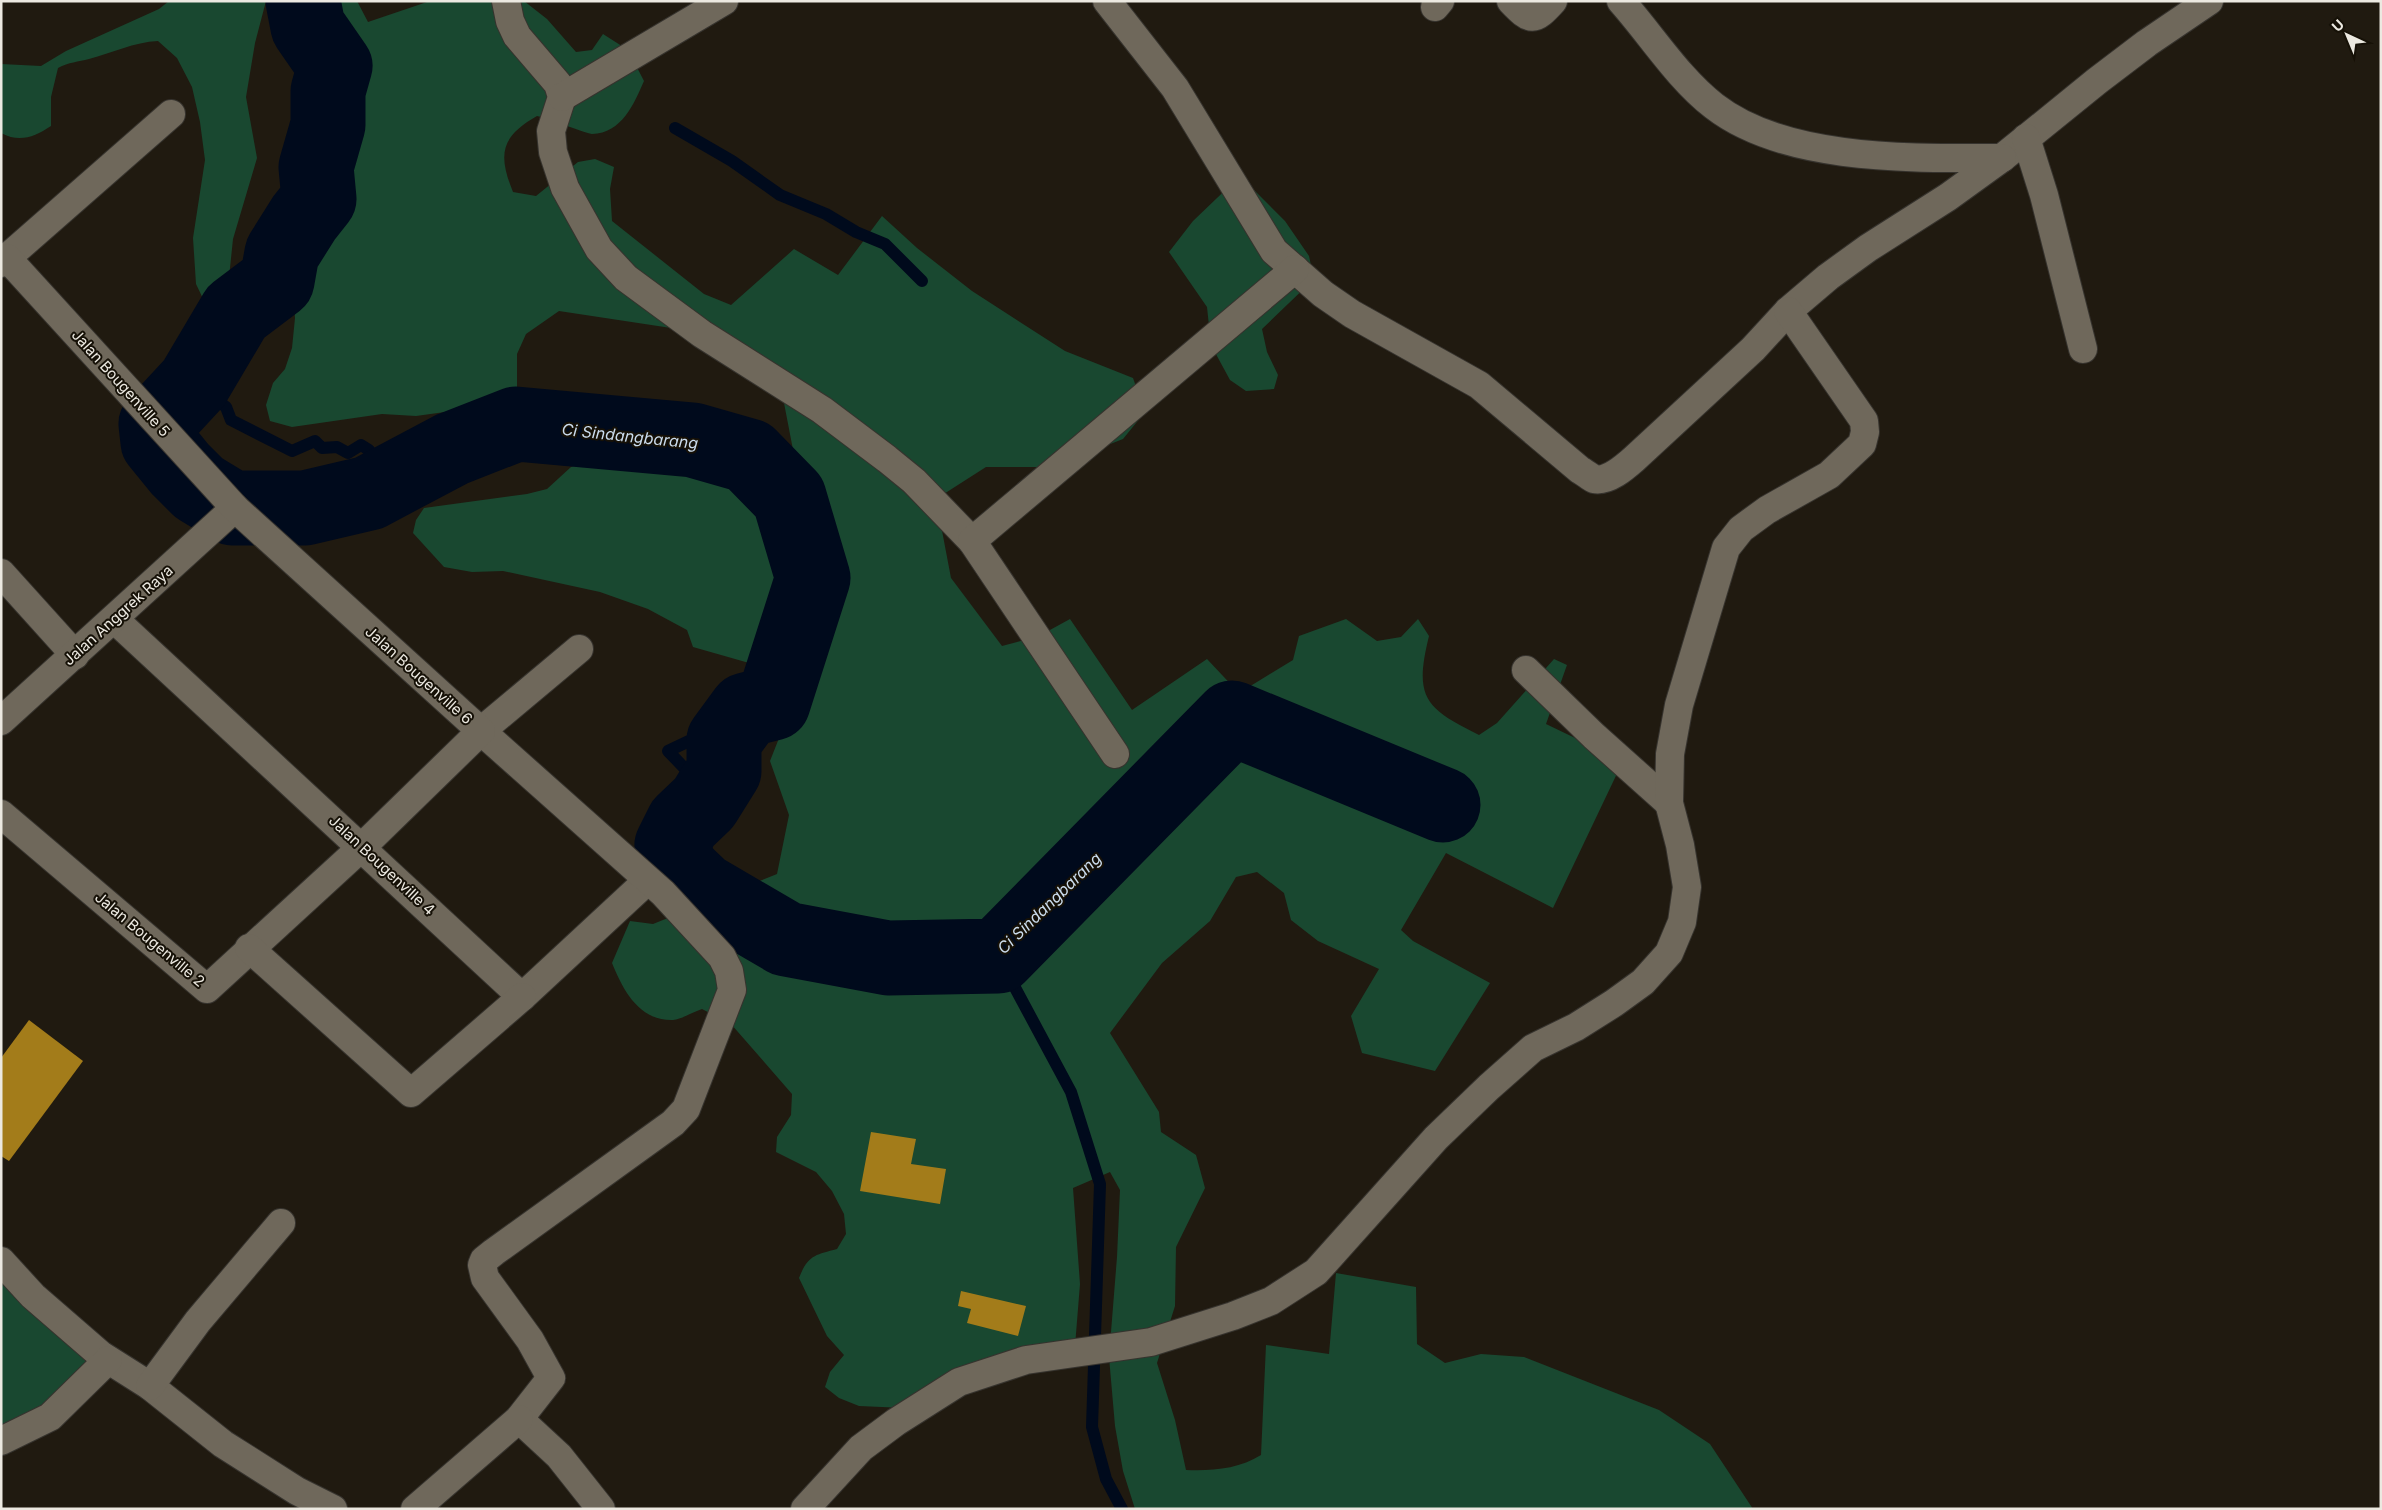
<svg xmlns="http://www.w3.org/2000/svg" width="2382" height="1510" font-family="Inter,sans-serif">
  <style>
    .green { fill: #194830 }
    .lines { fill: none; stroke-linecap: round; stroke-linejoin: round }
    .stream { stroke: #000a1c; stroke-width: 12 }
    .river { stroke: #000a1c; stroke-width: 75 }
    .building { fill: #a37c1a }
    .minor-casing { stroke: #36332e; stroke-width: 30 }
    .minor { stroke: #6f685b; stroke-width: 28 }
    .labels { text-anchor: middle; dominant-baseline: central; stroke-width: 4; stroke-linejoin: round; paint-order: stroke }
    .street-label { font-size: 15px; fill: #ece9e1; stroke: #161107 }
    .water-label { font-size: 16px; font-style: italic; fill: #cbdced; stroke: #161107 }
  </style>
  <rect width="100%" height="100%" fill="#201a10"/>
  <g class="green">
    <path d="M169,1H266L255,43L246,97L257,158L233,239L227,297L222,305L208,309L196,284L193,238L205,160L200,122L192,87L177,58L158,41C134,42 112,53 89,59C78,62 69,62 58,68L51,97V126C34,137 20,143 1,133V64L41,66L66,51L159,9Z"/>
    <path d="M328,1H357L368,22L430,1H524L547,19L576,52L592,50L603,34L628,50L644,81C634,104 622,133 592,134C588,134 546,118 537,116C500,137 498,155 513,192L536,196L578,162L595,159L614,167L610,189L612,221L704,294L731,305L794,249L838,275L882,216L917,248L972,291L1065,351L1133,378L1145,412L1123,439L1052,467H986L936,499L951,578L1002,646L1039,636L1070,619L1132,710L1207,659L1239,693L1293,660L1299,636L1346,619L1377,641L1401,637L1418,619L1429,636C1414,697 1424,708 1479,735L1497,723L1554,659L1567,665L1546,724L1623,761L1553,908L1446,853L1401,930L1413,941L1490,983L1435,1071L1362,1053L1351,1016L1379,969L1318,941L1291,920L1284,893L1257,872L1236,877L1210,921L1162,963L1110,1033L1159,1112L1161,1132L1196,1155L1205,1188L1176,1247L1175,1306L1157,1363L1175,1420L1186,1470C1212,1471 1239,1469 1261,1455L1266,1345L1329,1354L1336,1273L1416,1287L1417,1344L1445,1363L1481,1354L1524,1357L1659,1410L1710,1444L1753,1509H1135L1123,1471L1115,1426L1109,1357L1117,1257L1120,1190L1110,1172L1073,1188L1080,1284L1075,1346L927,1409L859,1406L839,1398L825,1387L830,1372L844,1355L827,1336L799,1278C808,1255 815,1255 837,1249L846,1234L844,1214L832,1191L816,1172L776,1152L777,1137L791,1115L792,1094L731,1024L702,1009C693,1012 682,1019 673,1020C639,1021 623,990 612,963L630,921L653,924L777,874L789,815L770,761L794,700L777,671L693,647L687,630L648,609L600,592L503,571L472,572L444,567L413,533L416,520L424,508L527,494L547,489L571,467L604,456H677L732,465L759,481L787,476L795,460L784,403L774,382L704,333L559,311L526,334L517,354V402L416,416L382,414L292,427L270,421L266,405L273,383L285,369L292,348L295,318L293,293L299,258L341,174L352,85L340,45L329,17Z"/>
    <polygon points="1240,176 1285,221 1309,256 1314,279 1262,329 1267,352 1278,375 1274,389 1246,391 1230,380 1211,345 1207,307 1169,252 1193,221"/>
    <polygon points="1,1270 112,1365 1,1434"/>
  </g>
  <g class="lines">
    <g class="stream">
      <polyline points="675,128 732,161 780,195 826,214 856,232 885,244 922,281"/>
      <polyline points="194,383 226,407 231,420 292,451 315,441 322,448 337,447 348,453 361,445 369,450 372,474 381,486"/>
      <polyline points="713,788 692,776 668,751 689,741 724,740"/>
      <polyline points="998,956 1071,1092 1100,1184 1092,1427 1106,1479 1122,1509"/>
    </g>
    <polyline class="river" points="303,1 308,27 335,66 328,91 328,125 316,167 319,199 304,218 282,253 277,281 236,312 194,383 156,424 158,442 180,469 199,488 232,508 305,508 369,493 452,449 516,424 693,440 749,456 789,497 813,578 773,703 746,710 724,740 724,771 704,803 683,823 672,845 681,870 702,890 786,939 888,958 998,956 1232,718 1443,805"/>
  </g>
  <g class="building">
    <polygon points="29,1020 83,1061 9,1161 1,1156 1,1058"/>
    <polygon points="871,1132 916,1139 911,1164 946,1169 940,1204 860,1191"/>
    <polygon points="961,1291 1026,1306 1018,1336 967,1323 971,1309 958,1306"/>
  </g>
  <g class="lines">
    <g class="minor-casing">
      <g id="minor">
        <polyline points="506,1 510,21 517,36 558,84 562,97 551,131 553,152 565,188 599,249 626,278 702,334 822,410 887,459 914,481 972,541"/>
        <path d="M1107,1L1175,88L1274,251L1323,294L1352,314L1479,385L1580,470C1584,472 1590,477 1594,479C1608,482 1625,467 1634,459L1753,349L1788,311L1828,277L1868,248L1948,197L2002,158L2097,81L2147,43L2209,1"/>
        <path d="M1511,1C1531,22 1534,22 1553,1"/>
        <path d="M1621,1C1652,36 1678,78 1714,106C1786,162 1915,158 2002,158"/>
        <polyline points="1435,7 1440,1"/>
        <polyline points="562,97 724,1"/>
        <polyline points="2026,138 2044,195 2083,349"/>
        <polyline points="1,263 171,114"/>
        <polyline points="1,573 75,655"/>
        <polyline points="114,619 522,997 647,881"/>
        <polyline points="579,649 481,731 663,893 722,957 729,971 732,990 686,1109 673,1123 494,1252 484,1260 482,1265 485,1278 530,1340 551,1378 519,1419 559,1456 601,1509"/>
        <polyline points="1526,670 1594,736 1669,803"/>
        <polyline points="1,721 235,508"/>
        <polyline points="1115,754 972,541 1295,269"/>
        <polyline points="1,814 207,989 362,847 481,731 235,508 7,258"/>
        <polyline points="249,948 411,1093 522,997"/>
        <polyline points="1,1261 33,1296 101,1355 150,1386 223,1444 297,1491 333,1509"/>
        <polyline points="150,1386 198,1321 281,1223"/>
        <polyline points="1,1441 50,1417 108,1360"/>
        <polyline points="415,1509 519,1419"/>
        <polyline points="805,1509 861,1448 896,1422 959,1382 1026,1360 1151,1342 1233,1316 1271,1301 1316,1272 1436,1138 1489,1087 1533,1048 1576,1027 1614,1003 1643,982 1669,953 1682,922 1687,887 1680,845 1669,803 1670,754 1679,705 1726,548 1741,529 1767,510 1829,475 1862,444 1865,432 1864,421 1788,311"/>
      </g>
    </g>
    <use href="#minor" class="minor"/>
  </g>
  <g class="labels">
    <g class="street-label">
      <text transform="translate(121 383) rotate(48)">Jalan Bougenville 5</text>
      <text transform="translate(118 615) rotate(-42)">Jalan Anggrek Raya</text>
      <text transform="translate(419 675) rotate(42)">Jalan Bougenville 6</text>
      <text transform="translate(382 865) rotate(43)">Jalan Bougenville 4</text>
      <text transform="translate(150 939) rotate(40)">Jalan Bougenville 2</text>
    </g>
    <g class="water-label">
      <text transform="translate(630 436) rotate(6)">Ci Sindangbarang</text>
      <text transform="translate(1049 903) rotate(-44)">Ci Sindangbarang</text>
    </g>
  </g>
  <rect width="2382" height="1510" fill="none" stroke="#ece9e1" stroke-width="5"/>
  <g transform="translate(2347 35) rotate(316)" stroke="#161107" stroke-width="4" paint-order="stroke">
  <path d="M0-4L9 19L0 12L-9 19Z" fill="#ece9e1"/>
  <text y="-8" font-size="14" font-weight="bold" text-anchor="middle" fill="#ece9e1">U</text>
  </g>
</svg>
